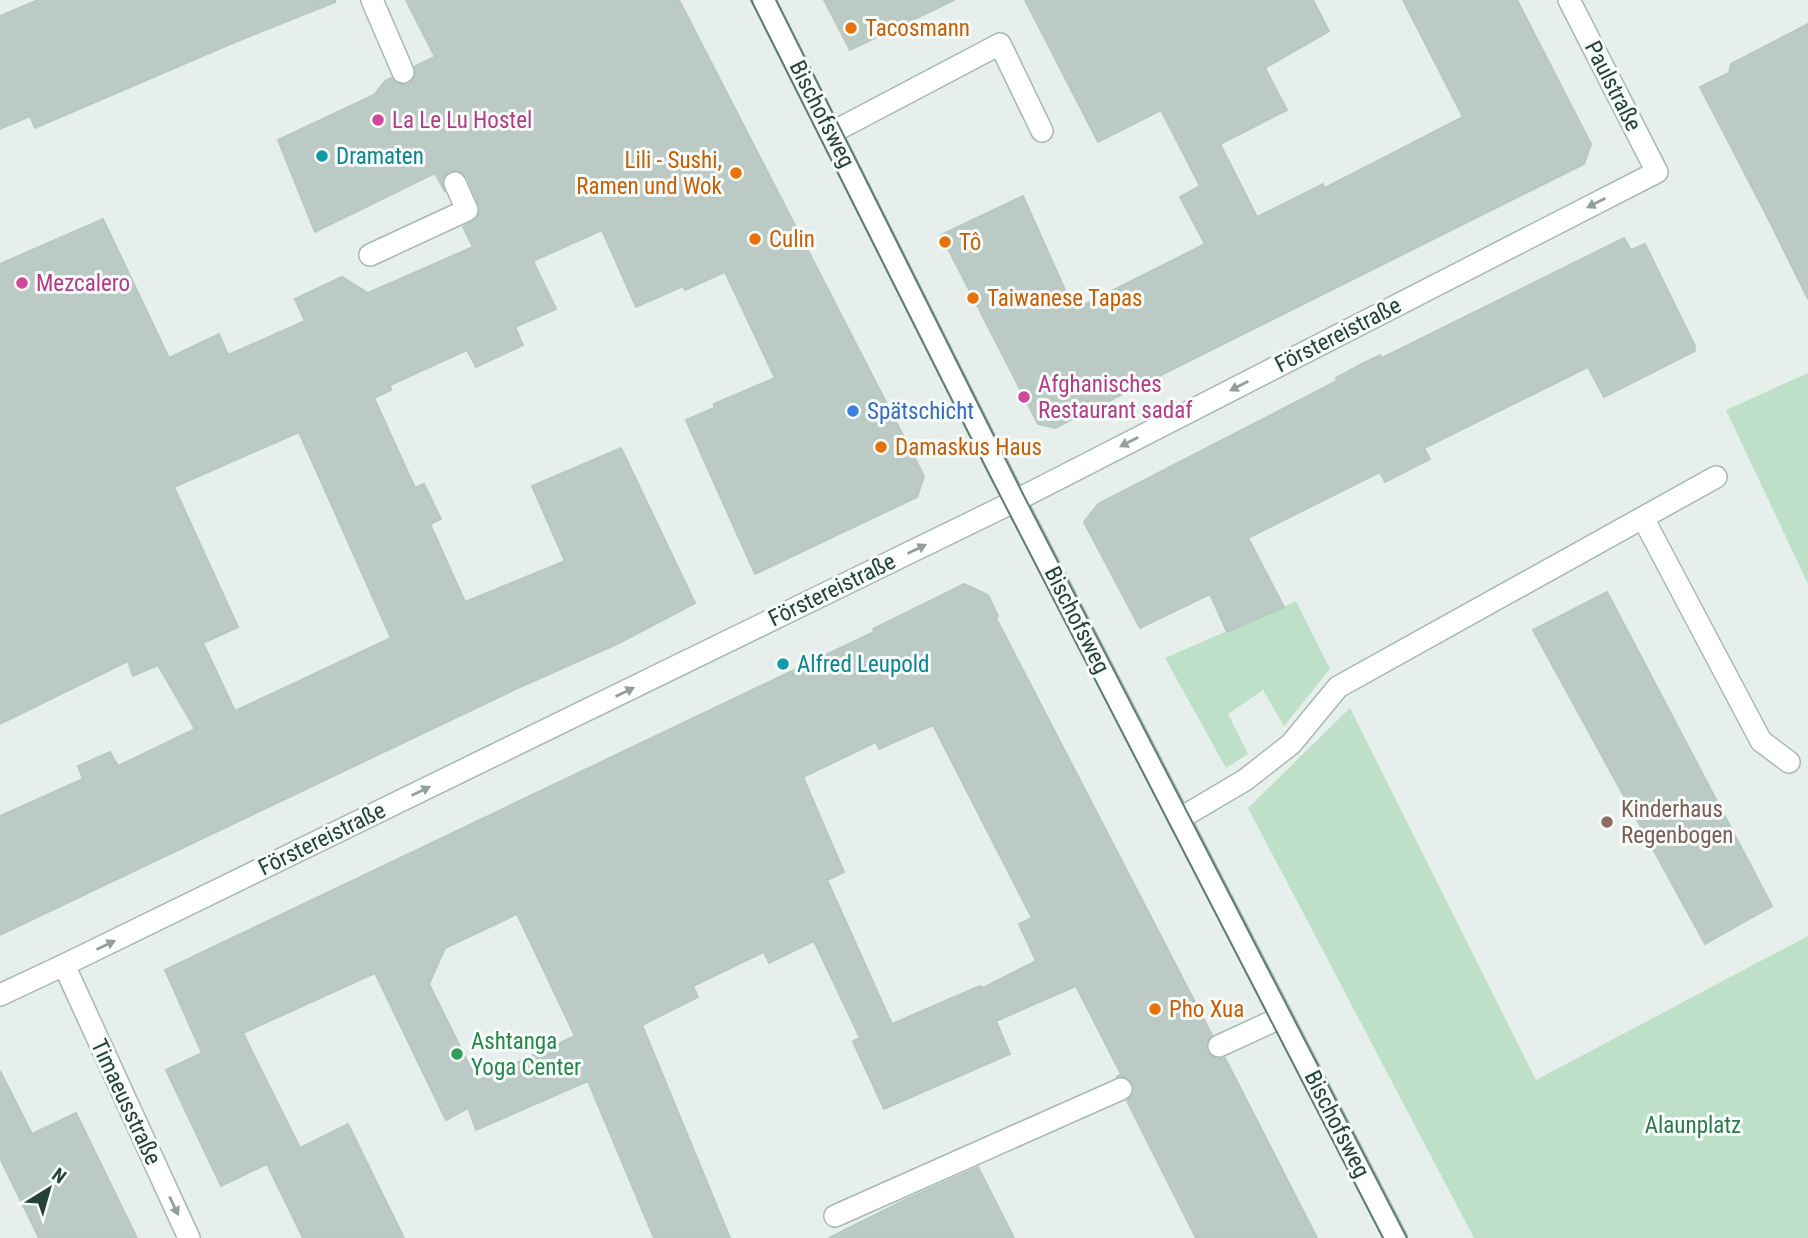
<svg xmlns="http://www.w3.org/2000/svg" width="1808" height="1238" font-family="'Roboto Condensed',sans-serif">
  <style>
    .green { fill: #bfe0c8 }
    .building { fill: #bbcac4; stroke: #b8c9c2; stroke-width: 2; fill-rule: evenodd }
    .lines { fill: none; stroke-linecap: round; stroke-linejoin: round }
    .service-casing { stroke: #a8b8b2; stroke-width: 24 }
    .minor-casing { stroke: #a8b8b2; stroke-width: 24 }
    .tertiary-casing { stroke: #a8b8b2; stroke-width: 24 }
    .service { stroke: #fff; stroke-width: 21 }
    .minor { stroke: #fff; stroke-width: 21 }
    .tertiary { stroke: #fff; stroke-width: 21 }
    .tram { stroke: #5f7d75; stroke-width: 2 }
    .oneway { fill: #92a09c }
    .food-dot { fill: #e8710a; stroke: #f7fbf9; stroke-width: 2.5 }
    .hotel-dot { fill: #d1479c; stroke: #f7fbf9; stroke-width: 2.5 }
    .culture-dot { fill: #0f9aa8; stroke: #f7fbf9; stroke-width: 2.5 }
    .shop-dot { fill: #3f7fe0; stroke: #f7fbf9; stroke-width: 2.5 }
    .education-dot { fill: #8d6e63; stroke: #f7fbf9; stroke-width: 2.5 }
    .leisure-dot { fill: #2e9e5b; stroke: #f7fbf9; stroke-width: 2.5 }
    .labels { text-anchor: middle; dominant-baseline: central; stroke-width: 6; stroke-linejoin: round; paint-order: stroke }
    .food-label { font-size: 23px; fill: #c56008; stroke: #f7fbf9; text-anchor: start }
    .street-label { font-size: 23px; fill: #24423a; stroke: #f7fbf9 }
    .hotel-label { font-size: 23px; fill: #b23c85; stroke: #f7fbf9; text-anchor: start }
    .culture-label { font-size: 23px; fill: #0d838f; stroke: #f7fbf9; text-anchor: start }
    .shop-label { font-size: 23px; fill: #366cbe; stroke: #f7fbf9; text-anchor: start }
    .education-label { font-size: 23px; fill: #785e54; stroke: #f7fbf9; text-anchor: start }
    .leisure-label { font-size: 23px; fill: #27864d; stroke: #f7fbf9; text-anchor: start }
    .park-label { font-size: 23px; fill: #2d7a4b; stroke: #f7fbf9 }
  </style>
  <rect width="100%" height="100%" fill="#e6efeb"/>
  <g class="green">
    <polygon points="1808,373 1808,584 1726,410"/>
    <polygon points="1296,601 1330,669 1284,726 1263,690 1228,714 1248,754 1226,768 1165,658"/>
    <polygon points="1350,708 1536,1080 1808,936 1808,1238 1474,1238 1248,808"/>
  </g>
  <g class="building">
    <polygon points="38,0 335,0 335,2 235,42 35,128 30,116 0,129 0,16"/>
    <path d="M406,0H679L924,476L917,497L755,574L686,420L714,408V404L775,378L725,272L685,290L683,286L636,307L602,230L533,261L556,309L515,327L523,345L476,367L467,350L390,385L391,390L374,398L415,488L424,484L441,519L430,524L465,602L565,561L532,486L621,448L695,603L617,644L520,687L0,935V816L83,779L78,766L110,752L118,766L195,729L158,665L133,676L128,661L0,724V264L103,219L169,358L219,334L228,355L305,321L295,299L342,277L368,293L473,247L463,227L477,218L480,212L479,205L467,177L462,172L456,170L449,171L444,176L442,182L445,192L435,173L315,232L278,140L374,95L385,81L391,78L395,82L401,85L409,84L413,80L416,74L415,66L435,57ZM299,432L391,638L235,711L203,643L238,627L174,487Z"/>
    <polygon points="824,0 954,0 850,50"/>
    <polygon points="1025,0 1313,0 1329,31 1265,68 1287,110 1220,144 1257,217 1323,184 1325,188 1463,117 1403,0 1517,0 1591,144 1584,164 1055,428 1038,424 941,235 1023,196 1074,310 1205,244 1180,197 1200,186 1161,110 1098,142"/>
    <polygon points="1808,24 1808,299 1769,220 1700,87 1729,73 1731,64"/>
    <polygon points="1624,238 1631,250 1645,244 1695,346 1694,346 1695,351 1604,397 1588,367 1424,448 1430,459 1385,482 1380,472 1248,538 1284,607 1227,632 1210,594 1140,628 1084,522 1098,504 1337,381 1336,378 1358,366 1380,355 1382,358"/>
    <path d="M964,584L988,595L998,616L996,618L1212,1035L1206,1044L1207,1052L1211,1056L1217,1059L1225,1058L1317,1238H1196L1127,1101L1132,1096L1134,1091L1133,1083L1129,1079L1123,1076L1116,1077L1121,1074L1076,986L996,1021L1010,1054L884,1109L854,1044L853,1041L860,1038L814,941L769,963L764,952L693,986L698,997L642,1025L730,1238H654L588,1081L476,1130L468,1108L446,1120L375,973L243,1033L300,1148L348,1124L404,1238H303L267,1164L221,1186L166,1070L202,1053L165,970L834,651L874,632L873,629ZM933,725L1032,918L1019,924L1036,961L983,988L980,986L892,1024L827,880L844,872L803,777L876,742L879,749ZM517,914L575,1036L477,1081L429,984L445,948Z"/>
    <polygon points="1607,592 1772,906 1705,944 1533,630"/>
    <polygon points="0,1071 32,1134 76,1113 137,1238 39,1238 0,1158"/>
    <polygon points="978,1167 1014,1238 829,1238 907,1199"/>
  </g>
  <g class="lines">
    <g class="service-casing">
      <g id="service">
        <polyline points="372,0 403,72"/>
        <polyline points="831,133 1000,44 1042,131"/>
        <polyline points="370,255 467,210 455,183"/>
        <polyline points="1643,518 1761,741 1789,762"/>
        <polyline points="1179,819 1245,780 1291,744 1338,687 1716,477"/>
        <polyline points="1219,1046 1282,1017"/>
        <polyline points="835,1216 1121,1089"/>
      </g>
    </g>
    <g class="minor-casing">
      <g id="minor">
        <polyline points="64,965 189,1238"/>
        <polyline points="0,995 64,965 1005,506 1657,172 1569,0"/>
      </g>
    </g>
    <g class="tertiary-casing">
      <polyline id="tertiary" points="764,0 1015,500 1396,1238"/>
    </g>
    <use href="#service" class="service"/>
    <use href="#minor" class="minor"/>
    <use href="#tertiary" class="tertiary"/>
    <g class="tram">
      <polyline points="751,0 989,474 1383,1238"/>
      <polyline points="776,0 1024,496 1407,1238"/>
    </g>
  </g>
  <defs><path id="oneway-solid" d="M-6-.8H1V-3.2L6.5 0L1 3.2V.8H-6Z" transform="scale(1.75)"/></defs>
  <g class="oneway">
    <use href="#oneway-solid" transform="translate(1596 203) rotate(153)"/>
    <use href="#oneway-solid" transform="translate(1239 386) rotate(153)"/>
    <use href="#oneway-solid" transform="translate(1129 442) rotate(153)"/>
    <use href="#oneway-solid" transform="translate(917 549) rotate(-26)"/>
    <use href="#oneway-solid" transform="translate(625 692) rotate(-26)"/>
    <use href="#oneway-solid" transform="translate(421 791) rotate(-26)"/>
    <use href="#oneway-solid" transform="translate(106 945) rotate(-26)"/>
    <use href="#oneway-solid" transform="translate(174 1206) rotate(65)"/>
  </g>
  <g class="food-dot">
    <circle cx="851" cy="28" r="7"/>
    <circle cx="736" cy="173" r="7"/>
    <circle cx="755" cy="239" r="7"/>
    <circle cx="945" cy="242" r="7"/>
    <circle cx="973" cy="298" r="7"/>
    <circle cx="881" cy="447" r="7"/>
    <circle cx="1155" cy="1009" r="7"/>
  </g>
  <g class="hotel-dot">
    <circle cx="378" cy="120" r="7"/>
    <circle cx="22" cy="283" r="7"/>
    <circle cx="1024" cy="397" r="7"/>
  </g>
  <g class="culture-dot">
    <circle cx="322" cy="156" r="7"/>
    <circle cx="783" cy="664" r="7"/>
  </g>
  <circle class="shop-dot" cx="853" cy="411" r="7"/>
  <circle class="education-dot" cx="1607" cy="822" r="7"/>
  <circle class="leisure-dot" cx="457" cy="1054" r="7"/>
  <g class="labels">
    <g class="food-label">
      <text x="865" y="28">Tacosmann</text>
      <text x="722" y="160" text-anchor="end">Lili - Sushi,<tspan x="722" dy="26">Ramen und Wok</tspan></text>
      <text x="769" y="239">Culin</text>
      <text x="959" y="242">Tô</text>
      <text x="987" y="298">Taiwanese Tapas</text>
      <text x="895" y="447">Damaskus Haus</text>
      <text x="1169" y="1009">Pho Xua</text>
    </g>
    <g class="street-label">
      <text transform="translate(1613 86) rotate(63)">Paulstraße</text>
      <text transform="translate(822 114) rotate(63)">Bischofsweg</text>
      <text transform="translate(1338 335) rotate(-27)">Förstereistraße</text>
      <text transform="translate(832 590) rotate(-26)">Förstereistraße</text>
      <text transform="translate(1077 620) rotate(63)">Bischofsweg</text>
      <text transform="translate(322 839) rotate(-26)">Förstereistraße</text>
      <text transform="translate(126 1102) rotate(65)">Timaeusstraße</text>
      <text transform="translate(1337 1124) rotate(63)">Bischofsweg</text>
    </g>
    <g class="hotel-label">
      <text x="392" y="120">La Le Lu Hostel</text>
      <text x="36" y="283">Mezcalero</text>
      <text x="1038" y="384">Afghanisches<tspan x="1038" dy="26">Restaurant sadaf</tspan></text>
    </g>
    <g class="culture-label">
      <text x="336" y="156">Dramaten</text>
      <text x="797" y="664">Alfred Leupold</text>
    </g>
    <g class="shop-label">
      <text x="867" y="411">Spätschicht</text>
    </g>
    <g class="education-label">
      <text x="1621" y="809">Kinderhaus<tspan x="1621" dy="26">Regenbogen</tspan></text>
    </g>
    <g class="leisure-label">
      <text x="471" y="1041">Ashtanga<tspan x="471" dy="26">Yoga Center</tspan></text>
    </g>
    <g class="park-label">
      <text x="1693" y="1125">Alaunplatz</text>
    </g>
  </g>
  <g transform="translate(49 1189) rotate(37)" stroke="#f7fbf9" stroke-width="5" paint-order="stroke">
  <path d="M0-5L12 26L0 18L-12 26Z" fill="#24423a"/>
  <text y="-10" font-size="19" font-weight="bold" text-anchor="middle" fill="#24423a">N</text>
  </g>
</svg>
